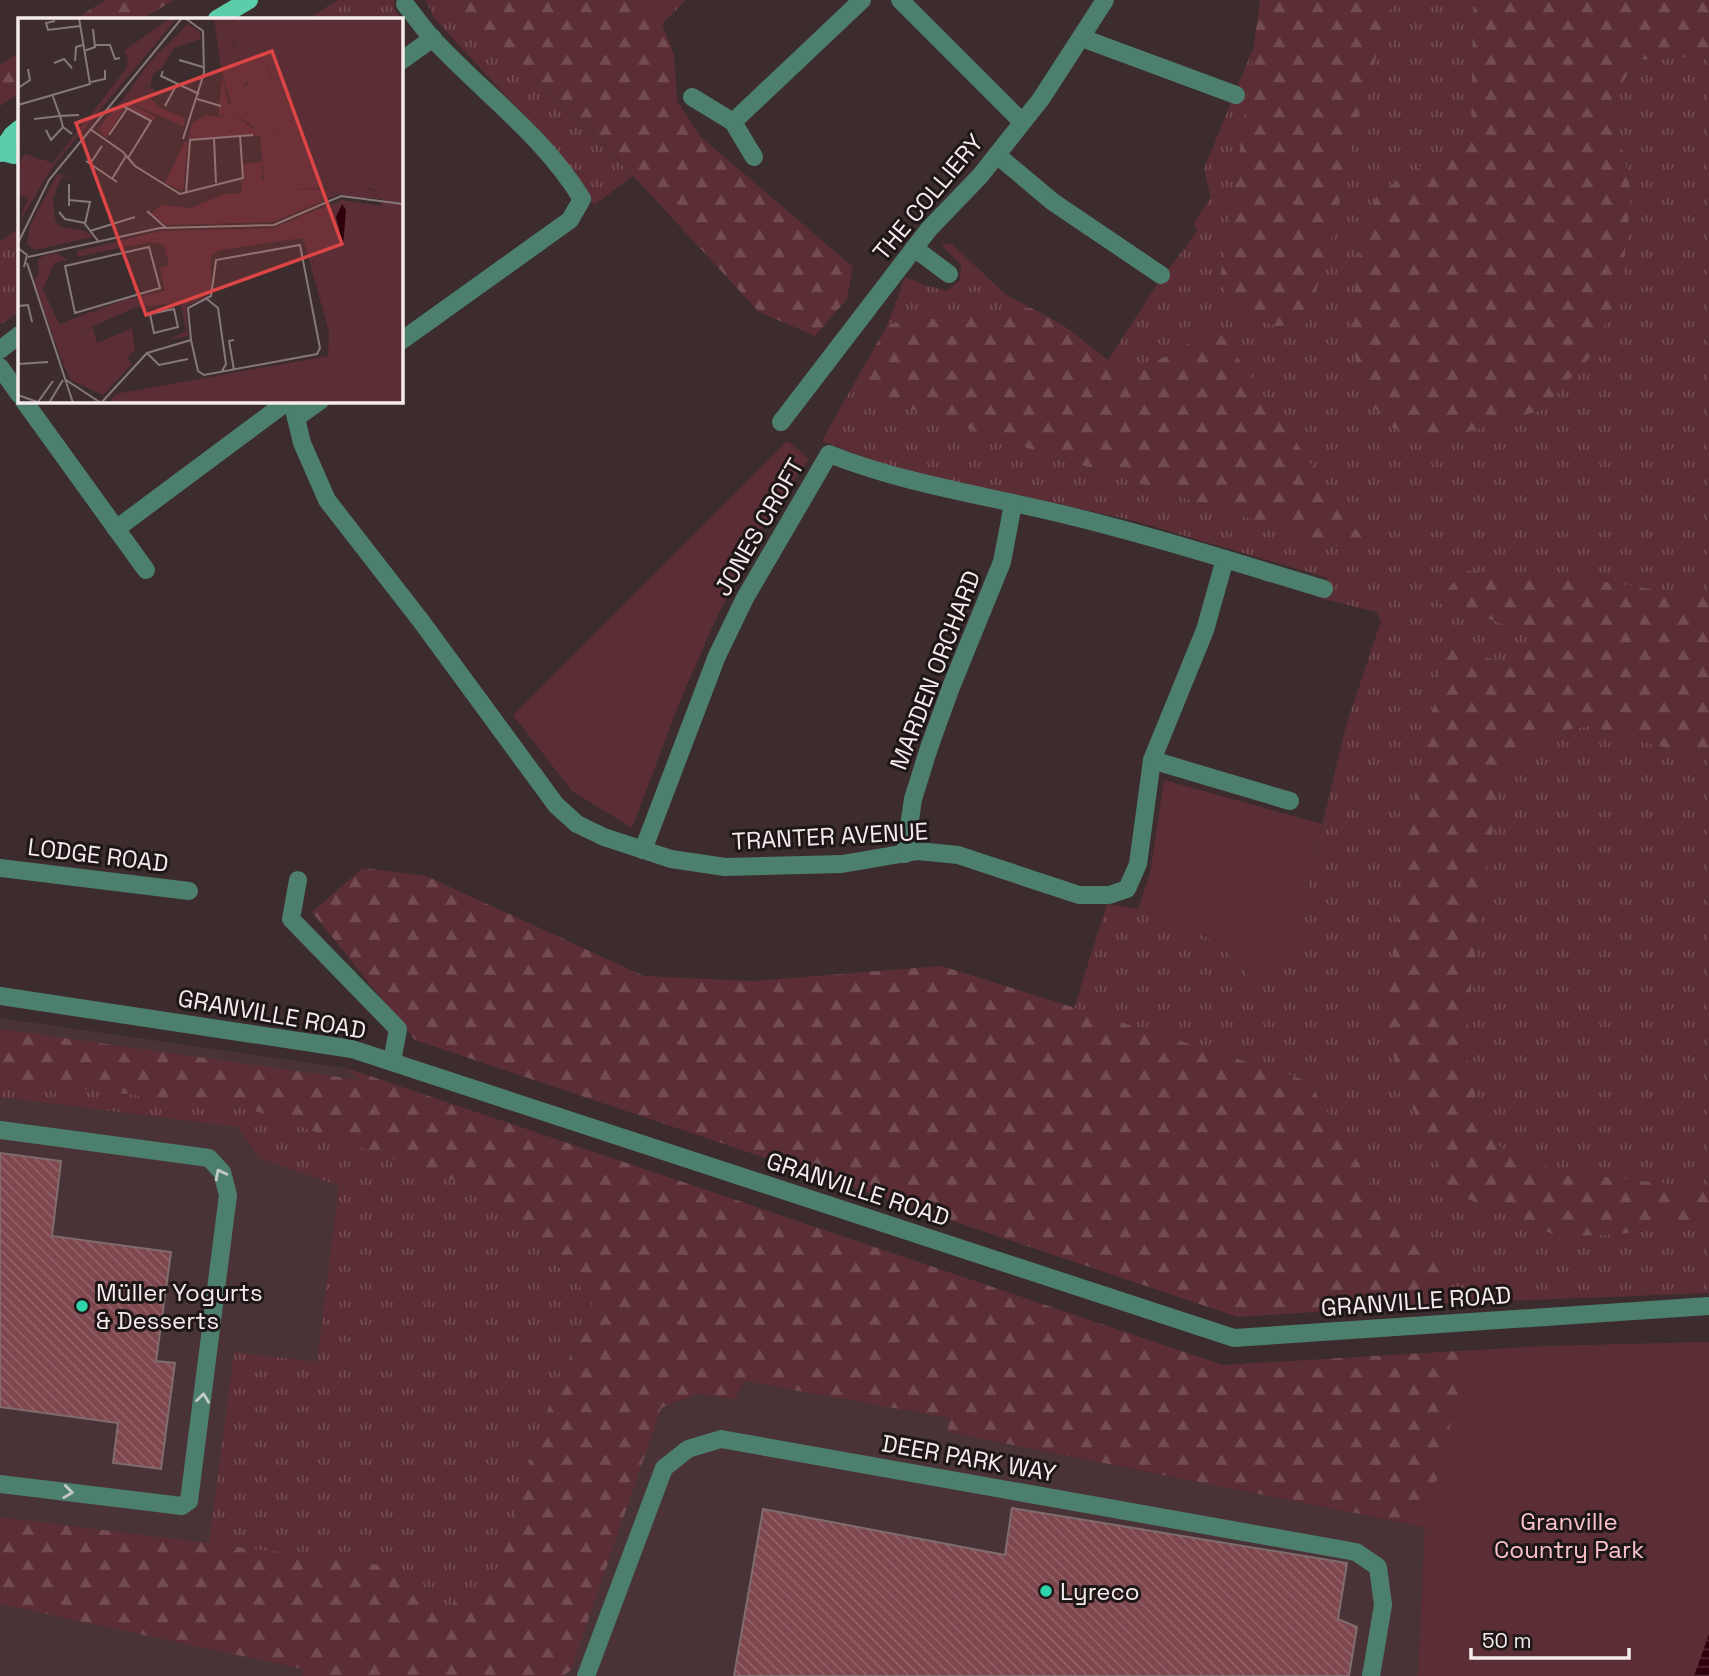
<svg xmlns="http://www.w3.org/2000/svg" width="1709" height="1676" font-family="'Space Grotesk',sans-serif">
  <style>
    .built { fill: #4a3336 }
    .grass { fill: url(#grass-tufts) }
    .forest { fill: url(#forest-firs) }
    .green { fill: #5b2e35 }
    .water { fill: url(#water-rules) }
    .building { fill: url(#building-back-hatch); stroke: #7f6d6e; stroke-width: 2 }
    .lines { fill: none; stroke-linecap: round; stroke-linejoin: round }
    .minor { stroke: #4d7f6e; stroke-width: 18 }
    .major { stroke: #5ccdaa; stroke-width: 18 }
    .oneway { stroke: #c3cbc6 }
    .poi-dot { fill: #30d4a9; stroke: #1e1717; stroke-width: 2.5 }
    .labels { text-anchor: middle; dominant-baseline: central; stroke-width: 6; stroke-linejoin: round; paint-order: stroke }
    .street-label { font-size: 24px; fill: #f5ebec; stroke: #1e1717 }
    .poi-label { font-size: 24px; fill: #f5ebec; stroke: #1e1717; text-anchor: start }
    .park-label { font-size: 24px; fill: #fac2c8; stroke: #1e1717 }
    .inset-road { fill: none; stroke: #86787a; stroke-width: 2 }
    .view { fill: #db4545; fill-opacity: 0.15; stroke: #db4545; stroke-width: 3.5 }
    .inset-edge { fill: none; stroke: #f5ebec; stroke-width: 3.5 }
  </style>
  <defs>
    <pattern id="grass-tufts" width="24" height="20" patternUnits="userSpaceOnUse" patternTransform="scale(1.75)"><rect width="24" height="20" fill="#5b2e35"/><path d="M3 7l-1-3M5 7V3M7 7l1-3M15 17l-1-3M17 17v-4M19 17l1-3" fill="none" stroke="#734c52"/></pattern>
    <pattern id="forest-firs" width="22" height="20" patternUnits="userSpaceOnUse" patternTransform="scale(1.75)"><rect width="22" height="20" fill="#5b2e35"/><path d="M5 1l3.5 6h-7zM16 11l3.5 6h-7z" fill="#734c52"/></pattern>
    <pattern id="water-rules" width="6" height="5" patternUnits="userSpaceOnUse" patternTransform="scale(1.75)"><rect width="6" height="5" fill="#30010d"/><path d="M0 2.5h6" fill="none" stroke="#4f2630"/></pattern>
    <pattern id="building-back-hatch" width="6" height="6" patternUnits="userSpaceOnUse" patternTransform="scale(1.75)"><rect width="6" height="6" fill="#7e474e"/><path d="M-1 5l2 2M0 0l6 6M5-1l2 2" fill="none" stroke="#916268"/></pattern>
  </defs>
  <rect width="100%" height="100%" fill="#3c2c2e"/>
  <polygon class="built" points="0,1018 346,1068 594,1300 661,1407 697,1394 735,1399 744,1381 949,1418 948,1432 1425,1527 1418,1676 0,1676"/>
  <g class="grass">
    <polygon points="338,0 395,0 393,6 401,19 307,19"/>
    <polygon points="426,0 453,0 461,16 590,130 633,176 594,205 556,150 434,18"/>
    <polygon points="653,0 686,0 662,24"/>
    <polygon points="1397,0 1479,0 1473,12 1471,135 1377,194 1631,192 1612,99 1637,60 1709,56 1709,598 1575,577 1436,602 1535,634 1513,665 1446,647 1451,1192 1560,1237 1632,1233 1709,1222 1709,1293 1451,1303 1439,1258 1383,1203 1308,1081 1074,1008 1107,904 1138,909 1216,941 1257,984 1288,967 1346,726 1381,621 1376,612 1320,598 1328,578 1135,521 1019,495 903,472 822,441 852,387 955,425 1346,549 1361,538 1216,326 1167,356 1134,370 1108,360 1154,289 1197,231 1194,223 1211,197 1204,169 1256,41 1229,230 1219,282 1332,240 1350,148 1392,3"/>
    <polygon points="19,228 19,312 2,324 0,323 0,242"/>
    <polygon points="941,244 952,244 1005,294 1031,308 888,324 905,277 925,285 947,291 960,280 961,265"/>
    <polygon points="1588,726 1709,760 1709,1189 1566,1172 1527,1162 1501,1148 1483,1127 1466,1055 1473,964 1499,789 1534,736"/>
    <polygon points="0,1079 247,1108 474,1187 594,1300 539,1430 496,1577 449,1607 389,1566 209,1544 234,1352 317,1362 339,1186 259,1158 238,1127 0,1097"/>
  </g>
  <g class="forest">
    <polygon points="106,0 174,0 142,19 75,19"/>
    <polygon points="453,0 653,0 674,55 677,101 700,136 853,267 847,299 815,336 759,312 591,130 461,16"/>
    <polygon points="1260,0 1397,0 1392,3 1350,148 1332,240 1305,325 1276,326 1244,317 1219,282 1229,230"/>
    <polygon points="1479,0 1709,0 1709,56 1637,60 1612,99 1631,192 1622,284 1592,355 1542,410 1434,442 1391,427 1360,390 1351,327 1360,245 1377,194 1471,135 1473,12"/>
    <polygon points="19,53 19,94 0,106 0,65"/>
    <polygon points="1031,308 1063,325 1108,360 1134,370 1167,356 1216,326 1362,538 1346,549 955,425 852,387 888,324"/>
    <polygon points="1464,571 1575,577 1709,598 1709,760 1588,726 1534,736 1499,789 1473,964 1466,1055 1483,1127 1501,1148 1527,1162 1566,1172 1709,1189 1709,1222 1632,1233 1560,1237 1451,1192 1417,1120 1384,1028 1406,844 1446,647 1513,665 1535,634 1436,602"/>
    <polygon points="363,868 426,876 644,976 753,981 942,966 1308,1081 1383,1203 1439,1258 1451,1303 1238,1317 415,1040 312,912"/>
    <polygon points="0,1029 359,1080 346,1068 1223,1365 1544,1346 1709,1342 1709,1676 1418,1676 1425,1527 948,1432 949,1418 744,1381 735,1399 697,1394 661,1408 571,1670 563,1676 303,1676 303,1669 0,1604 0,1517 389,1566 449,1607 496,1577 539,1430 594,1300 474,1187 247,1108 0,1079"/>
  </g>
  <g class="green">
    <polygon points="787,441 809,459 771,512 714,623 680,701 632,828 572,791 513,715"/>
    <polygon points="1164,780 1322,824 1288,967 1257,984 1216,941 1138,909 1150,873"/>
    <polygon points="1709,1342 1709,1676 1418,1676 1425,1527 1469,1351"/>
  </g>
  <polygon class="water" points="1709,1634 1709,1676 1694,1676"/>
  <g class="building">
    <polygon points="0,1153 61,1161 52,1236 171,1252 156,1361 175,1363 161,1469 113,1463 118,1423 0,1407"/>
    <polygon points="1012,1508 1347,1563 1338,1619 1357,1627 1349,1676 734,1676 763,1509 1005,1555"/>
  </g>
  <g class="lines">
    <g class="minor">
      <polyline points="900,0 1022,122"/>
      <polyline points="1082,38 1236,95"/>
      <polyline points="401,61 433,38"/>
      <polyline points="692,97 733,122 754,157"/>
      <polyline points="733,122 862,0"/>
      <polyline points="997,155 1053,202 1161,275"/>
      <polyline points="914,248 949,274"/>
      <path d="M401,341L570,220L582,199C543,135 482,92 432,38C422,27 414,15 405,4"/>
      <polyline points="0,350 19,335"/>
      <polyline points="0,367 19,394"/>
      <polyline points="24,401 146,570"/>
      <polyline points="292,401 302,443 327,500 421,621 556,805 577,824 604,837 671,859 725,867 842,864 918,851 958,855 1079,895 1109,895 1127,889 1138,864 1152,760 1205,630 1225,559"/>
      <polyline points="296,418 320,401"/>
      <polyline points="781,422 929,229 980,176 1041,99 1105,0"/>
      <polyline points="116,529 288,401"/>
      <polyline points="1152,760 1290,801"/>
      <path d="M643,850L717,656L745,598L829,454C905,484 983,495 1062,514C1150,535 1237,563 1324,589"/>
      <polyline points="905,854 913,799 929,748 951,687 1002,562 1013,504"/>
      <polyline points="0,868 189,891"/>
      <polyline points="298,880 291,919 398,1029 392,1062"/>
      <polyline points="0,996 352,1049 1234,1338 1709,1306"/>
      <polyline points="0,1130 209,1158 222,1172 228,1195 189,1501 182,1506 0,1484"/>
      <polyline points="586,1676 664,1468 688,1449 721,1439 1356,1552 1378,1567 1383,1605 1371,1676"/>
    </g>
    <g class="major">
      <polyline points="217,19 249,0"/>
      <polyline points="2,152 14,155 19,153"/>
      <polyline points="0,153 12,135 19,129"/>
    </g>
  </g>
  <defs><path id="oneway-chevron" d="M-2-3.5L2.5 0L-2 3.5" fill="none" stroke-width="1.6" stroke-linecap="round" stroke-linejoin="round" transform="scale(1.75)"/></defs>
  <g class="oneway">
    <use href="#oneway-chevron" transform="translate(220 1174) rotate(-118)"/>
    <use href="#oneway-chevron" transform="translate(203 1398) rotate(-83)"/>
    <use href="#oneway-chevron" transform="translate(68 1492) rotate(7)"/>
  </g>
  <g class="poi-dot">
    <circle cx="82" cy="1306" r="7"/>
    <circle cx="1046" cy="1591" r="7"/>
  </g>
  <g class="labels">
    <g class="street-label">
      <text transform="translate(928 197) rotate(-50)">THE COLLIERY</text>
      <text transform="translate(759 527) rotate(-60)">JONES CROFT</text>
      <text transform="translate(935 670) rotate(-69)">MARDEN ORCHARD</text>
      <text transform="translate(830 836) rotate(-3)">TRANTER AVENUE</text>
      <text transform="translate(98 855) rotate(7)">LODGE ROAD</text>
      <text transform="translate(272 1014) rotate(10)">GRANVILLE ROAD</text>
      <text transform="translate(858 1189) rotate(18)">GRANVILLE ROAD</text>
      <text transform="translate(1416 1301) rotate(-4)">GRANVILLE ROAD</text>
      <text transform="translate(969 1458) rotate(10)">DEER PARK WAY</text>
    </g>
    <g class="poi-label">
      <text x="96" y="1292">Müller Yogurts<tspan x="96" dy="28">&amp; Desserts</tspan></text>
      <text x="1060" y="1591">Lyreco</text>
    </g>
    <g class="park-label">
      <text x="1569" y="1521">Granville<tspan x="1569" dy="28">Country Park</tspan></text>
    </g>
  </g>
  <g transform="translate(18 18)">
    <rect width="385" height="385" fill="#3c2c2e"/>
    <path d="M218,18L233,30V59L224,69L253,59L249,43L281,32L287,76L283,98L248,113H261L252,119L260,165L289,181L309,169L275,172L267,154L265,125L296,120L361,87L339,91L351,49L363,45L370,68L372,128L367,170L361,174L349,169L344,180L321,176L279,194L253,174L224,176L223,162H246L242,118L171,121L172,114L237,110L212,92L200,100L204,57L210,86L221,87L218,47L222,42L215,21ZM156,30L143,51L135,56L132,69L138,73L135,80L124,73L131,66L133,42ZM105,81L138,99L135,103L106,91L88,120L80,111ZM162,221L181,229V265L177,270L147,273L142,250L151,247L146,227L132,224L60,239L133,222ZM75,309L79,325L114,310L117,332L109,340L114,346L85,377L53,362L45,346L51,319Z" fill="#5b2e35"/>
    <path d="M152,0H159L36,147L1,204L10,180L0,177V148L7,136L35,145L108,51L110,42L106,33ZM196,0H385V122L372,181L344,180L336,172L337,167L361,174L367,170L372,128L370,68L363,45L351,49L349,72L339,91L361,87L363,111L354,119L322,116L321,110L308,118L265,125L267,154L275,172L310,171L289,181H274L260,165L255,143L251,119L261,114H248L250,109L283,98L287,76L281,32L249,43L256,79L252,87L236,96L224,76L233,59L228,45L233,30L218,18L215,27L224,35L218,47L222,87L214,89L203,51ZM170,6L181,13L183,21L156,30L140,43L136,39ZM133,42L134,61L124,73L144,91L167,100L166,109L105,81ZM211,91L236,112L172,114L174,105L189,97L204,100ZM39,156L62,163L43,159L35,181L37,202L43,209L68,213L75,219L17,232L9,226L12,208ZM253,174L279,194L255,204L149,207L132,196L144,187L173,190L207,176ZM324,182L363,189L385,385H91L98,376L310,338L311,314L285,220L202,232L193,238V272L189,279L168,288L170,318L152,321L168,313L163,284L116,290L51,319L45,346L16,264L21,255L20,242L25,238L38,235L50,242L36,245L25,271L41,306L106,282L168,268L177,270L181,265V229L162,221L133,222L60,239L59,233L143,213L256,210Z" fill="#5b2e35"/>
    <path d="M370,117L385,120V385H91L98,376L311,338V314L283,198L324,182L363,188L371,146ZM167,123L170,124L165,173L147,165ZM244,144V165L227,162L224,146Z" fill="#5b2e35"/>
    <path d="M324,186L328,192L325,228L318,199Z" fill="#30010d"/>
    <path class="inset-road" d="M37,3L28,5L30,12L62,8M77,27H92L97,41L102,40M66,33L77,29L75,11M161,42L185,49M57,43L58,29L65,27M36,45L46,41L54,50M145,53L143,58L181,76M73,64L87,61V52M0,70L12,62L10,51M179,81L203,88M0,87L72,66L61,0M105,88L133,103L110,140M147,88L159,66M16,101L42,98L34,76M45,109L42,98L61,97M72,111L105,134L117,148L162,176L225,160L222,118M28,112L33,122L45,109L54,116M91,117L109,91M196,120L198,165M165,121L186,55L185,13L167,0M68,143L99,164M72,146L84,128M94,161L108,138M168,175L172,122L235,117M51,182L72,184L67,206L80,223M51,188V166M129,193L148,210M41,194L47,201L67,205M72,213L117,199M0,225L31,162L164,0M131,229L142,270L57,295L47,248ZM0,230L9,237L6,249M10,239L142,210L256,207L323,178L385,186M9,245L55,385M189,281L200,290L208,346L204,353M0,288L10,287L14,304M156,291L160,309L136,315L132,296ZM216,322L211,323L216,352M129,335L141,347L170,341M0,346L30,344M48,362L83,385M0,377L22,385M20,384L35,363M31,385L45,362M83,385L129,335L173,322L170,290L193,278L198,242L282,227L302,330L299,336L186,357L180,353L173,322"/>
    <path class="view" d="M254,33L324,226L128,297L58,105Z"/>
    <rect width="385" height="385" class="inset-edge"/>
  </g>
  <path d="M1471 1648v10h158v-10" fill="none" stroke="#f5ebec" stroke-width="3.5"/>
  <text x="1482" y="1648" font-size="21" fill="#f5ebec" stroke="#1e1717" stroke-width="5" paint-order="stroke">50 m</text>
</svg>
